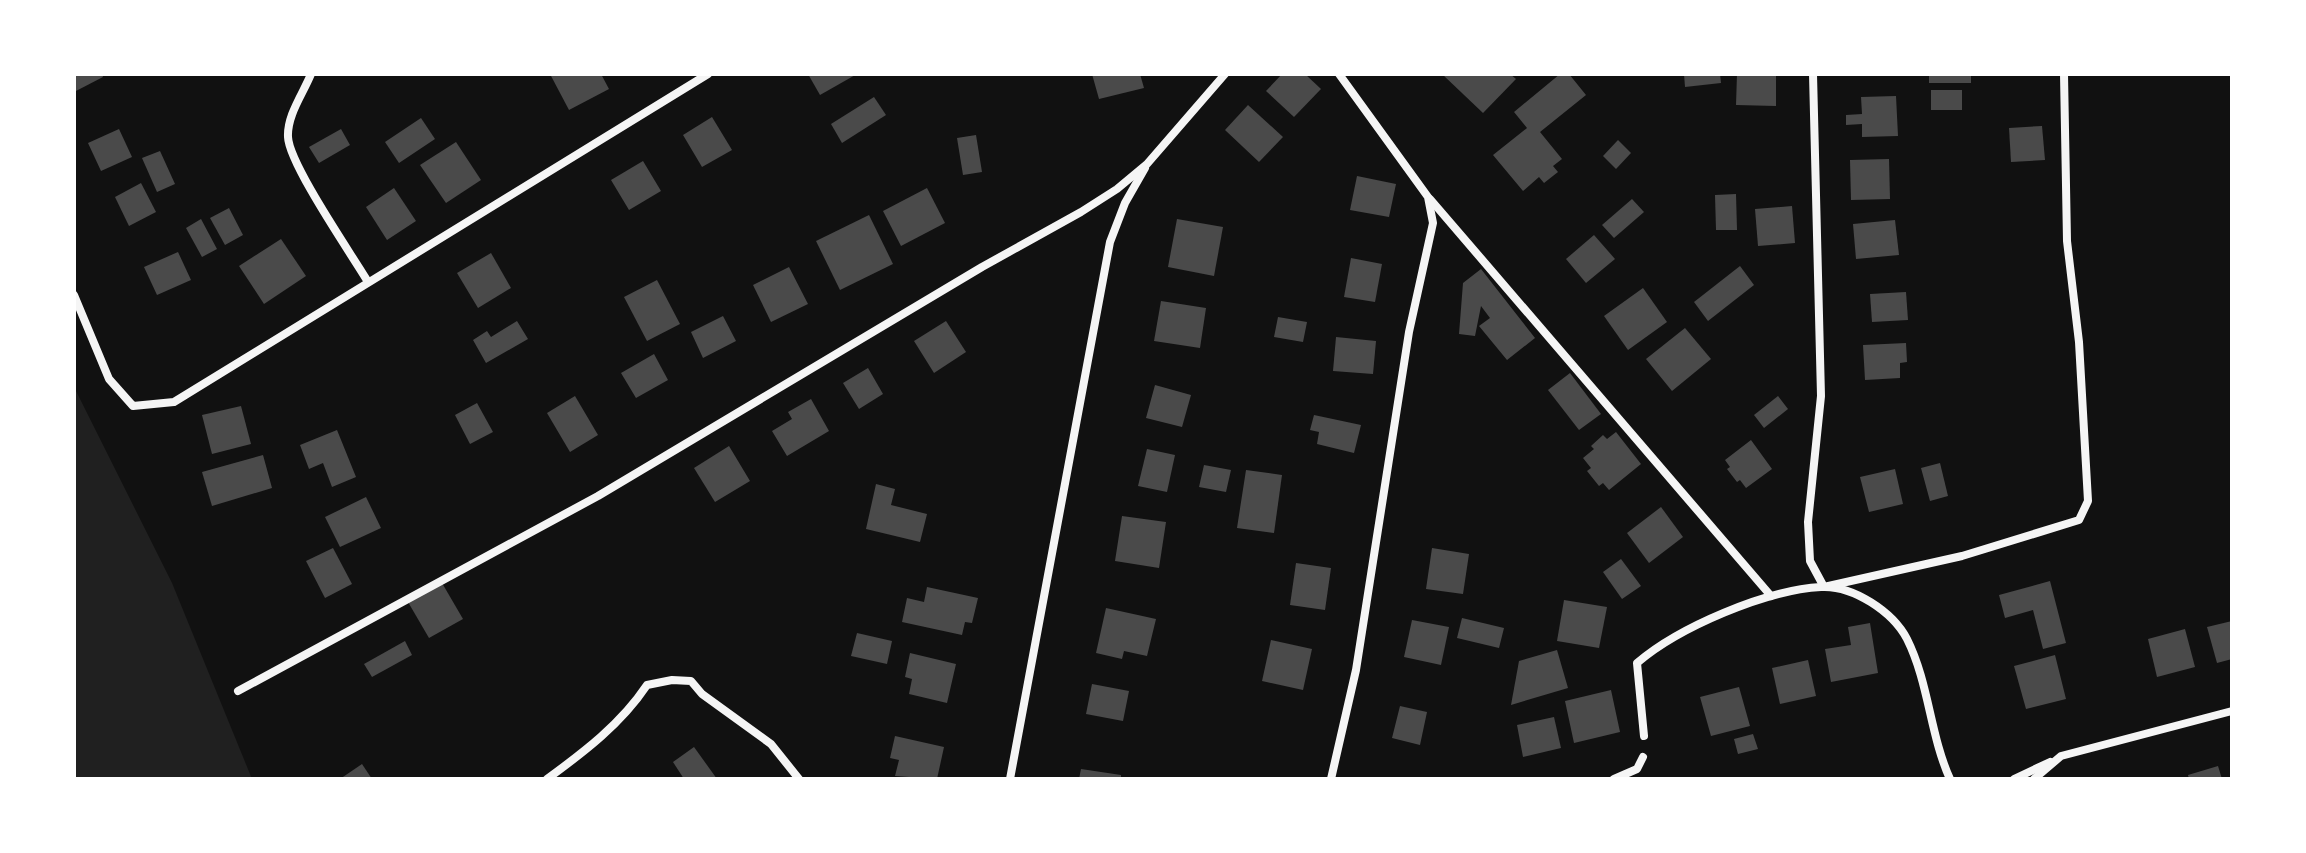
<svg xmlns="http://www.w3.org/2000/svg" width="2306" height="853" font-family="Commissioner,sans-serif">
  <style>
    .green { fill: #202020 }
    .building { fill: #4a4a4a }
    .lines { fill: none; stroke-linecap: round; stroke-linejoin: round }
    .minor { stroke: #f5f5f5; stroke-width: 8 }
  </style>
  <rect width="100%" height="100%" fill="#111"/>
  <polygon class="green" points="74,387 172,583 252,779 74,779"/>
  <g class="building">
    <polygon points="74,74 102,74 103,77 74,92"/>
    <polygon points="550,74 601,74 609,89 569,110"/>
    <polygon points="808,74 857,74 820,95"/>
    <polygon points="1092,74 1140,74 1144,88 1099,99"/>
    <polygon points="1282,74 1305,74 1321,89 1294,117 1266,91"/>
    <polygon points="1442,74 1510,74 1516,79 1483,113"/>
    <polygon points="1560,74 1569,74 1586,95 1540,132 1562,159 1553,166 1558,172 1544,183 1539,177 1523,191 1493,155 1527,128 1514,112"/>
    <polygon points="1684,74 1720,74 1721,83 1685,87"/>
    <polygon points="1737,74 1776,74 1776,106 1736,105"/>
    <rect x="1929" y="74" width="42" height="9"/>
    <rect x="1931" y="90" width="31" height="20"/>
    <polygon points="1896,96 1898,136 1862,137 1862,124 1846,125 1846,115 1862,114 1861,97"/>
    <polygon points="874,97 886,115 842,143 831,124"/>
    <polygon points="1248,105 1283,137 1259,162 1225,130"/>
    <polygon points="712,117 732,150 702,167 683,135"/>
    <polygon points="421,118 435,139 399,163 385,142"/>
    <polygon points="2042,126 2045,160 2011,162 2009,128"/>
    <polygon points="119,129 132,157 101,171 88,143"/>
    <polygon points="341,129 350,145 319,163 309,147"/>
    <polygon points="976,135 982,172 963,175 957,138"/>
    <polygon points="1618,140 1631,153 1616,169 1603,156"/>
    <polygon points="456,142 481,180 446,203 420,165"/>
    <polygon points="160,151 175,184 157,192 142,158"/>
    <polygon points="1889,159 1890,199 1851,200 1850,160"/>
    <polygon points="643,161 661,191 629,210 611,180"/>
    <polygon points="1357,176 1396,184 1389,217 1350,210"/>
    <polygon points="141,183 156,212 129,226 115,197"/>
    <polygon points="394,188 416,221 387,240 366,207"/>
    <polygon points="927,188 945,223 901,246 883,211"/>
    <polygon points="1736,194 1737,230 1716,230 1715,195"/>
    <polygon points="1632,199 1644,212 1614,238 1602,225"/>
    <polygon points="1792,206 1795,243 1758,246 1755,209"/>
    <polygon points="229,208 243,235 225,245 210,218"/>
    <polygon points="869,215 893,264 840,290 816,241"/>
    <polygon points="201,219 217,249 202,257 186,228"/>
    <polygon points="1177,219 1223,227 1214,276 1168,267"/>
    <polygon points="1895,220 1899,255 1856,259 1853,224"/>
    <polygon points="1594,235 1615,259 1586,283 1566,259"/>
    <polygon points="281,239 306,276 264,304 239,266"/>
    <polygon points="178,252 191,280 157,295 144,267"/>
    <polygon points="491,253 511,288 478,308 457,273"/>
    <polygon points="1351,258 1382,264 1375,302 1344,297"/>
    <polygon points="1740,266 1754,285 1708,321 1694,302"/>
    <polygon points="789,267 808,304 771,322 753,285"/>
    <polygon points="1481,269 1535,338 1507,360 1479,326 1490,318 1481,306 1475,336 1459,334 1463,283"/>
    <polygon points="657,280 680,324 647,341 624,297"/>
    <polygon points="1643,288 1667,322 1628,350 1604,316"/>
    <polygon points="1906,292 1908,320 1872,322 1870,294"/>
    <polygon points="1161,301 1206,308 1200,348 1154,341"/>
    <polygon points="723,316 736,341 703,358 691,332"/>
    <polygon points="1278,317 1307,322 1303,342 1274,337"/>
    <polygon points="517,321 528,339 486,363 473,340 487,331 491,337"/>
    <polygon points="946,321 966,352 934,373 914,341"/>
    <polygon points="1685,328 1711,359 1672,391 1646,359"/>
    <polygon points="1336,337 1376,341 1373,374 1333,371"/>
    <polygon points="1906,343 1907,362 1900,363 1900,378 1865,380 1863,345"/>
    <polygon points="654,354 668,380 636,398 621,373"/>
    <polygon points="868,368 883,394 859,409 843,383"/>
    <polygon points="1570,373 1601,414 1579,430 1548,390"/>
    <polygon points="1155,385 1191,395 1182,427 1146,418"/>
    <polygon points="575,396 598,435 570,452 547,413"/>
    <polygon points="1778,396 1788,409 1764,428 1754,415"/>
    <polygon points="811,399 829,431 787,456 772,431 792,419 788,412"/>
    <polygon points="477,403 493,432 470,444 455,415"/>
    <polygon points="241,406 251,444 212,454 202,415"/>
    <polygon points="1314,415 1361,425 1354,453 1317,444 1319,432 1310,430"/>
    <polygon points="337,430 356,477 332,487 323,463 309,469 300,445"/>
    <polygon points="1616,432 1641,464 1609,490 1603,483 1599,486 1587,471 1591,468 1583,458 1594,449 1591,446 1603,435 1607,439"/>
    <polygon points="1751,440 1772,469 1746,488 1740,480 1737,482 1727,469 1730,467 1725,460"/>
    <polygon points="729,446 750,481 715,502 694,468"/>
    <polygon points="1147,449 1175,455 1167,492 1138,486"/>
    <polygon points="263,455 272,488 212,506 202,472"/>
    <polygon points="1940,463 1948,496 1930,501 1921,468"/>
    <polygon points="1204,465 1231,470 1226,492 1199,487"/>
    <polygon points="1895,469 1903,504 1869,512 1860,477"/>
    <polygon points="1246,470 1282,475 1274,533 1237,528"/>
    <polygon points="876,484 895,489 891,505 927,514 920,542 866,529"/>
    <polygon points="366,497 381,528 340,547 325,517"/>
    <polygon points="1661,507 1683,537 1649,563 1627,533"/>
    <polygon points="1122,516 1166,522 1159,568 1115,561"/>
    <polygon points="333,548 352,584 325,598 306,561"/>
    <polygon points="1432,548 1469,554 1463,594 1426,589"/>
    <polygon points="1621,559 1641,586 1622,599 1603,572"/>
    <polygon points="1296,563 1331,568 1325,610 1290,605"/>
    <polygon points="2050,581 2066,643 2043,649 2033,610 2005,618 1999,595"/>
    <polygon points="442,583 463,619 429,638 408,602"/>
    <polygon points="927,587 978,598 972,623 965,622 962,635 902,622 907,598 924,602"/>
    <polygon points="1564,600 1607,607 1599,648 1557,641"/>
    <polygon points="1106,608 1156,619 1147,656 1124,651 1122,659 1096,653"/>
    <polygon points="1462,618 1504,628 1499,648 1457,638"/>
    <polygon points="1412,620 1449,627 1441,665 1404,657"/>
    <polygon points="2232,621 2232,659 2217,663 2207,627"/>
    <polygon points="1870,623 1878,673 1831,682 1825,649 1851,645 1848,627"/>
    <polygon points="2185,629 2195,667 2157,677 2148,639"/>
    <polygon points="857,633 892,641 887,664 851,656"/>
    <polygon points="1271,640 1312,649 1303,690 1262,681"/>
    <polygon points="405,641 412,655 372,677 364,664"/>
    <polygon points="1557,650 1568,688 1511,705 1519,661"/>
    <polygon points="910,653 956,664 947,703 909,694 912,679 905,677"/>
    <polygon points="2055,655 2066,699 2026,709 2014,666"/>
    <polygon points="1808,660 1816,696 1780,704 1772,668"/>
    <polygon points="1092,684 1129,691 1123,721 1086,714"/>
    <polygon points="1739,687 1750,726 1711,736 1700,697"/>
    <polygon points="1611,690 1620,732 1574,743 1565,701"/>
    <polygon points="1400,706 1427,712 1420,745 1392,738"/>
    <polygon points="1554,717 1561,748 1523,757 1517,725"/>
    <polygon points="1753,734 1758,749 1738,754 1734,739"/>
    <polygon points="895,736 944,747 937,779 895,776 899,760 890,758"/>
    <polygon points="694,747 717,779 684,779 673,762"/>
    <polygon points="362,764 372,779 340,779"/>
    <polygon points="2218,766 2222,779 2189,779 2188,775"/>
    <polygon points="1081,769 1121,775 1121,779 1079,779"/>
  </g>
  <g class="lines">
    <g class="minor">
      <path d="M311,74C303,94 287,115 288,137C289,164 352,255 368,282"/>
      <polyline points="1813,74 1821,396 1808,522 1810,561 1824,587 1962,556 2079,520 2088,501 2079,342 2067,241 2064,74"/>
      <polyline points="1430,199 1771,596"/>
      <polyline points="74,295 109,379 133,406 174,402 708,74"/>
      <polyline points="238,691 598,496 982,267 1081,212 1117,189 1147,164 1225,74"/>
      <path d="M1644,736L1637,663C1679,627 1766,590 1821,587C1853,585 1893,612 1907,639C1929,683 1930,735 1950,779"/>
      <path d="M547,779C584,752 621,724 647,685L672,680L691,681L702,694L771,744L799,779"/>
      <polyline points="1010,779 1110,242 1125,203 1145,168"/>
      <polyline points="1331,779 1356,670 1409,332 1433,223 1428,197 1339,74"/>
      <polyline points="1614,779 1637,769 1643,757"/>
      <polyline points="2014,779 2050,762"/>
      <polyline points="2034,779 2061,756 2232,711"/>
    </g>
  </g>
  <rect width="2306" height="853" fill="none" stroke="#ffffff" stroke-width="152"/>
</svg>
